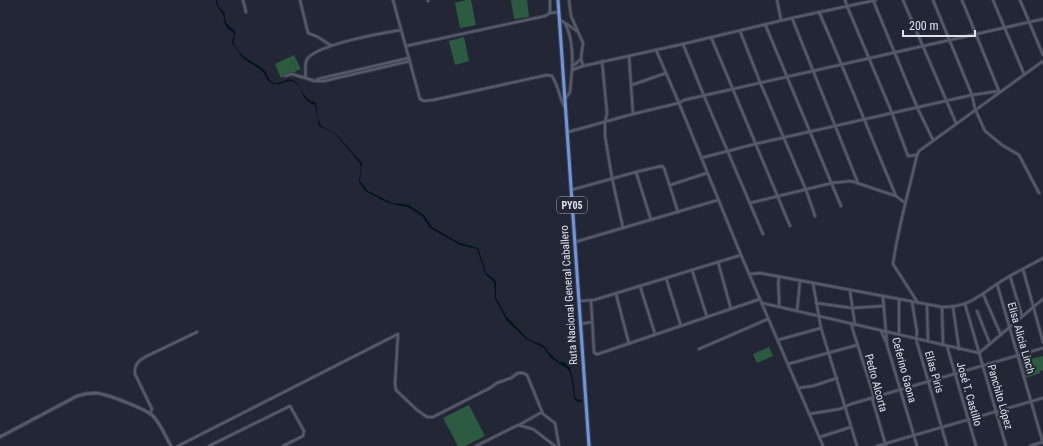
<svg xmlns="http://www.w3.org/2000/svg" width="1043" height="446" font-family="'Roboto Condensed',sans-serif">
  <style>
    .green { fill: #2d5b42 }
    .water { fill: #001618 }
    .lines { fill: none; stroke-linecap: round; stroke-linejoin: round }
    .minor-casing { stroke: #3f424f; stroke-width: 4 }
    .tertiary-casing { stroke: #3f424f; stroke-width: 4.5 }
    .trunk-casing { stroke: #3f424f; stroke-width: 5 }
    .minor { stroke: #565b6b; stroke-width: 2 }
    .tertiary { stroke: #565b6b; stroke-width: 2.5 }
    .trunk { stroke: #6c96e0; stroke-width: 3 }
    .labels { text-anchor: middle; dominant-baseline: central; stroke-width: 4; stroke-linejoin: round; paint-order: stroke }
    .shield { fill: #232735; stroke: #a7aab5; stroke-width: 1 }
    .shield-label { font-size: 10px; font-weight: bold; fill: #dfe2ec }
    .street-label { font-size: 11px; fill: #dfe2ec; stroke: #232735 }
  </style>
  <rect width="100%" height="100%" fill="#232735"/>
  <g class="green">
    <polygon points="466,0 471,0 476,25 460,28 455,3"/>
    <polygon points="511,0 527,0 529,17 514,19"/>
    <polygon points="464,37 469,61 455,65 449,41"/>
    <polygon points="294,55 301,69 281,78 275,64"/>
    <polygon points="769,347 773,356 757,363 753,354"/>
    <polygon points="1029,353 1031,359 1043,356 1043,370 1040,371 1040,373 1025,378 1019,356"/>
    <polygon points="469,405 485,436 465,446 458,446 443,418"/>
  </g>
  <path class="water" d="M216,0H217L219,7L225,13C224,23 228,26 235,31C236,35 233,39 234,43C239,58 254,61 264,70C269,74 267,82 275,83C282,84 287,77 293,80C302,84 302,97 311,101C313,102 315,102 316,103L318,118L321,126L335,133L362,163L360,181L368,191L392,203L409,205L424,215L432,227L460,243L478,248L487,274L495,280L496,283V298L506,316L528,339L543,345L552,356L559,362H564L570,368L573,379L575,396L576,399L582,400V402H578L574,399L572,380L569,370L551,358L544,348L526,339L507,321L495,299L494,282L486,275L477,249L460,245L430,228L422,216L408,207L396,205L386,202L365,191L359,182L361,167L360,163L334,133L319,126L315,105C299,99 305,88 294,82C285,77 279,91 267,80C265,68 249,65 241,56C238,52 235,47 232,43L234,33C219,24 228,20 221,11C218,7 216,6 216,0Z"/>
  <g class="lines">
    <g class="minor-casing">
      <g id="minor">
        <polyline points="243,0 246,12"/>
        <polyline points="300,0 308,33 318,37 330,45"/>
        <path d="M393,0L420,99L424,101L433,100L547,75L552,76C558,85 559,96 564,106"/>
        <polyline points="428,0 428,1"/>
        <polyline points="550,0 550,13"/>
        <polyline points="569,0 571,16 583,43 581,58 583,66"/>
        <polyline points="777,0 781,20"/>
        <polyline points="845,0 847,6 892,113 908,156 917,155"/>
        <polyline points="873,0 917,107 933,140"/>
        <polyline points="903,0 956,123"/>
        <polyline points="933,0 972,95 975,109 985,131 1002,145 1019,155 1039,193"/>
        <polyline points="993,0 1024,74"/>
        <polyline points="1020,0 1043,55"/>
        <path d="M819,12C846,73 870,135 896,196"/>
        <polyline points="792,18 858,183"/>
        <path d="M560,20L565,23C572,37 573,55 572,70"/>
        <polyline points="567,24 578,32"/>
        <polyline points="765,24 841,206"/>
        <polyline points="740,31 760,82 806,190 815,216"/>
        <polyline points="711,37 790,226"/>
        <polyline points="683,44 704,96 763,234"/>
        <polyline points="406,46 545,16 550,13 559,12"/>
        <polyline points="656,50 679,103 741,255 823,446"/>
        <polyline points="629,56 633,114"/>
        <polyline points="409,58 318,79 315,81 324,81 410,61"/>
        <polyline points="602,61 607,113 605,123 605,136 612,178 623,228"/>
        <polyline points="573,66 581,59"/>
        <polyline points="285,76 292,74 315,81"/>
        <path d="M305,78C307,72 303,63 308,58C320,44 382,33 401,30"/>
        <polyline points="632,85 666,73"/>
        <polyline points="565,99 570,92 572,70 583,66 683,44 792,18 876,0"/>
        <polyline points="568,132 633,114 679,103 684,100 1043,19"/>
        <polyline points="701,158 755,144 972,95 999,91 962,0"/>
        <polyline points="636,172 651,220"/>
        <polyline points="670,185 707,173"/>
        <polyline points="571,190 636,172 662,166 664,168 678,212"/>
        <polyline points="750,203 832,183 851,181 896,196 905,203"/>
        <polyline points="575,242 718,200"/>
        <polyline points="718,262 731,309"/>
        <polyline points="1023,269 1043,342"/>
        <polyline points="692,270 707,317"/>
        <path d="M749,274L760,273L942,307C970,307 978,296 1000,282C1014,273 1029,266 1043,258"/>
        <polyline points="1010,276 1022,316"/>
        <path d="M779,277C777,287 780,296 779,307"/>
        <polyline points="666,278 681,326"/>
        <polyline points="813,283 821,328 857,446"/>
        <polyline points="997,284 1043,443"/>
        <polyline points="640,286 655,334"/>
        <polyline points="850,291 855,325"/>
        <polyline points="616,294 629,344"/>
        <polyline points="983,294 1001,335"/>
        <polyline points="883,297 887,345 917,446"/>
        <polyline points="591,300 594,352 596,354 598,354 760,299"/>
        <polyline points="899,300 899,335"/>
        <polyline points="579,301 594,300 741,255"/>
        <polyline points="912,302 917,332 916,339 947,446"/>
        <polyline points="762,303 979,353 1043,299"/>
        <polyline points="816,303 852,308 884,306"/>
        <path d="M918,303L893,264C898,227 909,191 917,155L919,151L1043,61"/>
        <polyline points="965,304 1006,446"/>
        <polyline points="927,305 928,341"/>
        <polyline points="942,307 943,345"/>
        <polyline points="953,307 959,349"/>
        <polyline points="797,311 800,281"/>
        <polyline points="977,311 990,344"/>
        <polyline points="580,324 592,322"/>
        <polyline points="851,324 874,397 872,398 886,446"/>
        <polyline points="881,331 886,342"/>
        <polyline points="778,340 821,328"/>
        <polyline points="947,346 976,446"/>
        <polyline points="699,349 768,319"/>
        <polyline points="788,364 857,345"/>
        <polyline points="798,388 813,386 837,378"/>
        <path d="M150,414L152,409L151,407L135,374C134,365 138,361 145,357L197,332"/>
        <polyline points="809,414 840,409 851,404 1043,348"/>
        <polyline points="519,425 542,412"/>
        <polyline points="820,437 851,427"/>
        <polyline points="178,446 398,334 395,384 396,390 417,410 427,417 433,417 490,388 497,383 511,378 518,373 523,373 527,375 543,414 555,423 559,446"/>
        <polyline points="209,446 290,406 304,431 303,436 283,446"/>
        <polyline points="476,446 518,425 533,429 555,446"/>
        <polyline points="877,446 1043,398"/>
        <polyline points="1030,446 1043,442"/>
      </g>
    </g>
    <g class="tertiary-casing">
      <path id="tertiary" d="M0,437L77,396C83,394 89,393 96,393C107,394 146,409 153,416C161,424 165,436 171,446"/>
    </g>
    <g class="trunk-casing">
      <polyline id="trunk" points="558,0 589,446"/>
    </g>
    <use href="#minor" class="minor"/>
    <use href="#tertiary" class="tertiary"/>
    <use href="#trunk" class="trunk"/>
  </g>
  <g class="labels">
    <rect class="shield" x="557" y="197" width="30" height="16" rx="3"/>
    <g class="shield-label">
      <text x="572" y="205">PY05</text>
    </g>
    <g class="street-label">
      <text transform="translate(569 295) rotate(-94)">Ruta Nacional General Caballero</text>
      <text transform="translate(1021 338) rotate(74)">Elisa Alicia Linch</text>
      <text transform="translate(904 370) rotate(75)">Ceferino Gaona</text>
      <text transform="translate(934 372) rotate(74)">Elías Piris</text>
      <text transform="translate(876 383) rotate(75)">Pedro Alcorta</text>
      <text transform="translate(969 394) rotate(74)">José T. Castillo</text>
      <text transform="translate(1000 397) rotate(74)">Panchito López</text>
    </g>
  </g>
  <path d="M903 30v6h72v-6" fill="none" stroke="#dfe2ec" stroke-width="2"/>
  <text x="909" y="30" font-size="12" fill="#dfe2ec" stroke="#232735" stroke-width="3" paint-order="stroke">200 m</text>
</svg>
